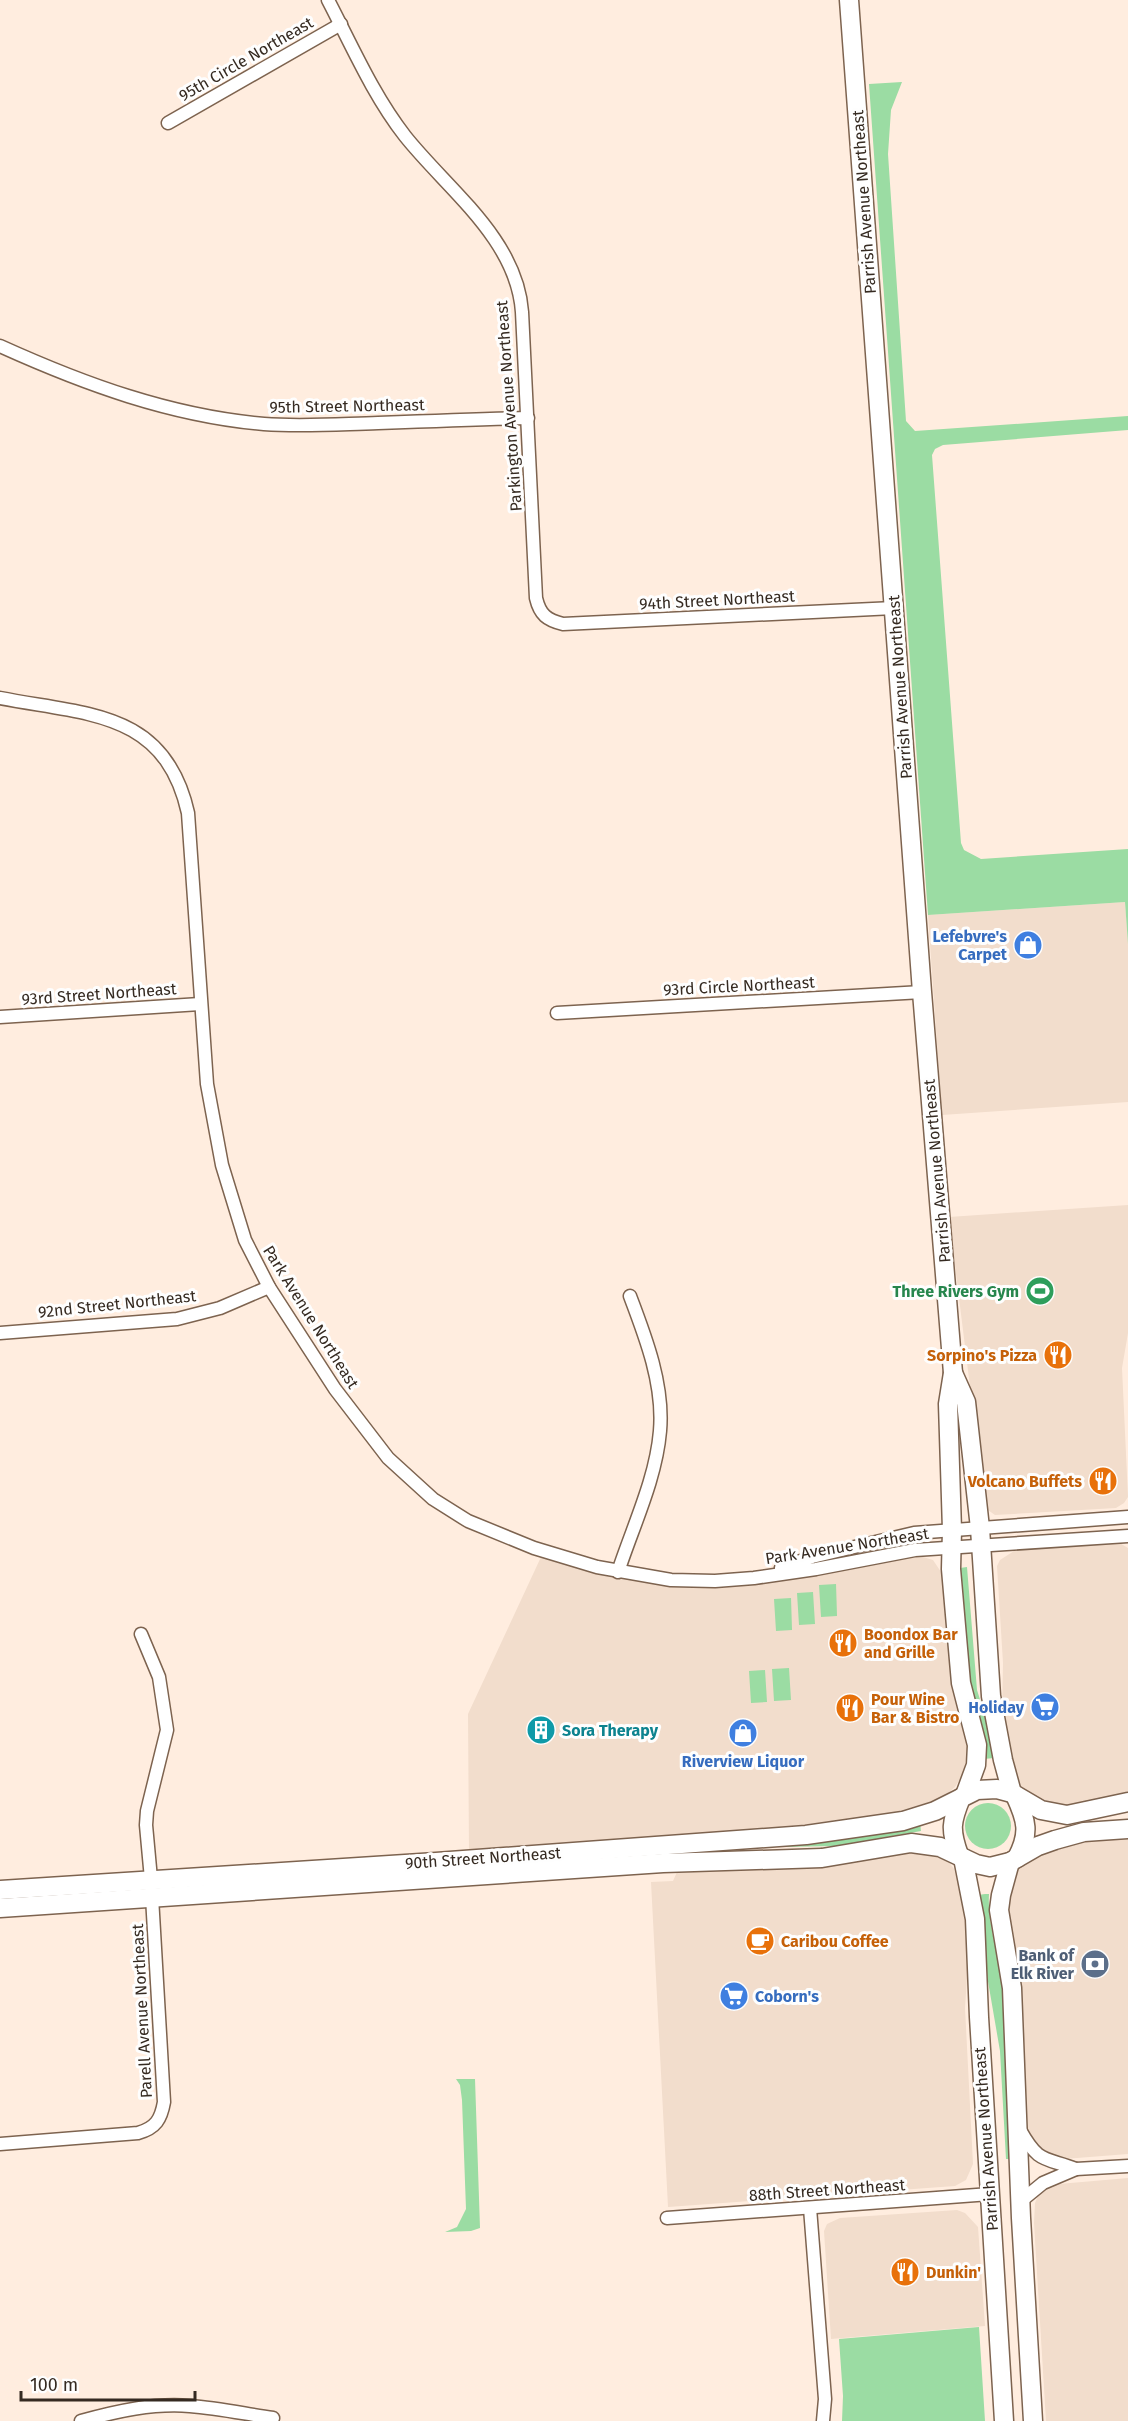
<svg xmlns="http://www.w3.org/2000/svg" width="1128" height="2421" font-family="'Fira Sans',sans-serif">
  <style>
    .built { fill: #f2ddcc }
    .green { fill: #9bdca3 }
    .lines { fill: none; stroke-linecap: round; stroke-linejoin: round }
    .minor-casing { stroke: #7d634f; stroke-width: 15 }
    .secondary-casing { stroke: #7d634f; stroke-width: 21 }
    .minor { stroke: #fff; stroke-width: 12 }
    .secondary { stroke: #fff; stroke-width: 18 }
    .labels { text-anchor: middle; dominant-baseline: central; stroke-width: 6; stroke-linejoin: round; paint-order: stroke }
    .street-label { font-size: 16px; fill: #352a21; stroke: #fefefe }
    .shop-label { font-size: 16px; font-weight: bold; fill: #366cbe; stroke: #fefefe; text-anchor: end }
    .leisure-label { font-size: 16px; font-weight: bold; fill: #27864d; stroke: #fefefe; text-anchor: end }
    .food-label { font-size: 16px; font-weight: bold; fill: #c56008; stroke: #fefefe; text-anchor: start }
    .culture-label { font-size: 16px; font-weight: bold; fill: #0d838f; stroke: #fefefe; text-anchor: start }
    .service-label { font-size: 16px; font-weight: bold; fill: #4e5e75; stroke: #fefefe; text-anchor: end }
  </style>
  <rect width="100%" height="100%" fill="#ffeddf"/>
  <g class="built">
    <polygon points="1125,902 1128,944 1128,1102 942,1115 928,915"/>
    <polygon points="1128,1205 1128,1333 1122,1368 1128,1497 1124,1503 1116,1508 995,1515 985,1508 949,1217"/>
    <polygon points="1118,1542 1128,1548 1128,1794 1072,1807 1041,1802 1023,1789 1018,1781 1002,1716 1003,1663 997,1566 1000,1560 1014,1551"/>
    <polygon points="541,1557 595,1572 655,1584 702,1586 885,1559 923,1557 933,1560 943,1575 968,1750 963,1774 955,1787 946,1795 933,1801 892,1813 763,1830 469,1851 468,1714"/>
    <polygon points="1128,1837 1128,2154 1064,2159 1048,2157 1027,2136 1005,1915 1010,1886 1018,1869 1037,1856 1091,1840"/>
    <polygon points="901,1849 932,1853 948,1861 954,1869 964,1903 968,1963 965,2008 973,2164 966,2180 955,2186 668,2207 651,1882 673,1881 677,1872 685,1867"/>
    <polygon points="1128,2178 1128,2421 1046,2421 1034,2223 1035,2203 1038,2196 1047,2188 1059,2184"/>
    <polygon points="957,2210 965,2213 978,2227 985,2326 831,2339 824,2231 827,2224 840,2218"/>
  </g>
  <g class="green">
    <polygon points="902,82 891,110 888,154 906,421 915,431 1128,416 1128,430 943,445 935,449 932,455 961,843 964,850 981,859 1128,849 1128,944 1125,902 928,915 869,84"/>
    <polygon points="967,1567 977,1690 989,1728 994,1758 984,1759 968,1668 960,1568"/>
    <polygon points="836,1584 837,1616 821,1617 819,1585"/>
    <polygon points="813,1592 815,1624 799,1625 797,1593"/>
    <polygon points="791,1598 792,1630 776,1631 774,1599"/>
    <polygon points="789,1668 791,1700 774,1701 772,1669"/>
    <polygon points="765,1670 767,1702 751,1703 749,1671"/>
    <circle cx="988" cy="1826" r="23"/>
    <polygon points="920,1822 921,1831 835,1846 783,1847 783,1843"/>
    <path d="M985,1894H989C987,1924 999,1955 1002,1985C1007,2043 1008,2101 1010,2159H1006L1000,2051L985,1964L978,1895Z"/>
    <polygon points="456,2079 475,2079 480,2228 471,2231 445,2232 457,2227 466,2209 462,2100 460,2085"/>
    <polygon points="979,2327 985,2421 842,2421 843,2396 839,2339"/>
  </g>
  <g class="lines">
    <g class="minor-casing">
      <g id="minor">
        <path d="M328,0C352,46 373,95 405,136C447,189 517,239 522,312L536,598C540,615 547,620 563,624L894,608"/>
        <polyline points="168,123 341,24"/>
        <path d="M0,346C84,384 171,416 264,424C302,427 340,424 378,423C428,421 478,419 528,418"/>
        <path d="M0,698C86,715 165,710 188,813L207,1084L222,1165L245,1240L269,1287L335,1389L388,1458L433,1499L468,1521L534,1548L597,1567L671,1580L715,1581L754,1578L816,1569L915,1550L1128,1536"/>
        <polyline points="557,1013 922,992"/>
        <polyline points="0,1017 200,1004"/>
        <polyline points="0,1333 177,1319 220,1308 269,1287"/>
        <polyline points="781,1568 812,1557 914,1533 1128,1517"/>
        <path d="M618,1572C633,1526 656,1479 660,1431C664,1385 646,1338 630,1296"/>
        <polyline points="141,1634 159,1677 167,1730 147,1811 146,1825 151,1879"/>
        <path d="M1020,2130C1039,2164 1044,2157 1076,2169L1043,2183L1021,2201"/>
        <path d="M0,2144L138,2133C156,2128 161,2119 164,2102L152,1897"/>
        <polyline points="1076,2169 1128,2166"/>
        <polyline points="810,2208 825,2399 823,2421"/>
        <polyline points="667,2218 990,2194"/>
        <path d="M81,2421C117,2411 153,2403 190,2406C218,2408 245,2414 273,2418"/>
      </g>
    </g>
    <g class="secondary-casing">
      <g id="secondary">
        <polyline points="849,0 922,992 953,1373 948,1404 952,1530 951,1569 961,1683 977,1745 976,1765 965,1795"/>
        <polyline points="953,1373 966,1402 980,1528 991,1696 1003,1760 1012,1793"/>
        <path d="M1015,1795C1027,1821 1030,1833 1017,1858"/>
        <path d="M959,1855C950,1830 951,1822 961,1798L977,1790L997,1789L1012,1793L1041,1810L1067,1815L1128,1802"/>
        <polyline points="963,1858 975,1919 979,2017 1004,2421"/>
        <polyline points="1010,1862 1001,1895 999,1910 1012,1988 1021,2218 1033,2421"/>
        <polyline points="0,1890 436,1862 806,1835 903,1821 935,1811 961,1798"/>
        <polyline points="0,1908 663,1863 822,1858 911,1843 940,1847 976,1864 990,1867 1010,1862 1038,1846 1055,1840 1084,1832 1128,1829"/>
      </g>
    </g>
    <use href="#minor" class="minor"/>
    <use href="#secondary" class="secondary"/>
  </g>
  <defs>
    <g id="shop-disc" transform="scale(1.5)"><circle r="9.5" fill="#3f7fe0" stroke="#fefefe"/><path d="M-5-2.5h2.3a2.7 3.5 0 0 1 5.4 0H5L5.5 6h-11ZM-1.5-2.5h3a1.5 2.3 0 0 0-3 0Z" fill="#fff"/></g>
    <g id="stadium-disc" transform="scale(1.5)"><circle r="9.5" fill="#2e9e5b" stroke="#fefefe"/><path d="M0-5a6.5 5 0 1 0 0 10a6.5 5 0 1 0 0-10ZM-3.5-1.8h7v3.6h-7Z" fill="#fff"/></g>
    <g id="restaurant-disc" transform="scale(1.5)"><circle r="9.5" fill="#e8710a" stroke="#fefefe"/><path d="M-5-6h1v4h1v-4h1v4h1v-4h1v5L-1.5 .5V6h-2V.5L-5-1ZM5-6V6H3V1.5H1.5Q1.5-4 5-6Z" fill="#fff"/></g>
    <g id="supermarket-disc" transform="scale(1.5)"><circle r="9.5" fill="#3f7fe0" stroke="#fefefe"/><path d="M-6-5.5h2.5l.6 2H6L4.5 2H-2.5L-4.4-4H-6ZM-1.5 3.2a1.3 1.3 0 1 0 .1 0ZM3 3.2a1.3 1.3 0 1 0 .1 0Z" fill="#fff"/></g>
    <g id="building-disc" transform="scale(1.5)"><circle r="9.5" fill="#0f9aa8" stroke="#fefefe"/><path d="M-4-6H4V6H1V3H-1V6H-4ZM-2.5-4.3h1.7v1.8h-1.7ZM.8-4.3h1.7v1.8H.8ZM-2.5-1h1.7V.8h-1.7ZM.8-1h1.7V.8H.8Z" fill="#fff"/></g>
    <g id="cafe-disc" transform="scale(1.5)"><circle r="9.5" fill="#e8710a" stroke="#fefefe"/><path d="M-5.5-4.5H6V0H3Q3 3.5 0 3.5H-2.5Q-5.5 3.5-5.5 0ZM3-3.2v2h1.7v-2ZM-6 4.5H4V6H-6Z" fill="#fff"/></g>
    <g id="bank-disc" transform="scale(1.5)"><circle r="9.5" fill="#5c6f8a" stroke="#fefefe"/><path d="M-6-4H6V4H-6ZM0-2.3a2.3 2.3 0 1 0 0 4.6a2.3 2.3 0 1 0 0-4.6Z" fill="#fff"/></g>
  </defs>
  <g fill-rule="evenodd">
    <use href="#shop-disc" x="1028" y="945"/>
    <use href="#stadium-disc" x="1040" y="1291"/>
    <use href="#restaurant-disc" x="1058" y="1355"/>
    <use href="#restaurant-disc" x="1103" y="1481"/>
    <use href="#restaurant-disc" x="843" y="1643"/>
    <use href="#supermarket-disc" x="1045" y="1707"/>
    <use href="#restaurant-disc" x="850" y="1708"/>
    <use href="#building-disc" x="541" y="1730"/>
    <use href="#shop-disc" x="743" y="1733"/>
    <use href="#cafe-disc" x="760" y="1941"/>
    <use href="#bank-disc" x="1095" y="1964"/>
    <use href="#supermarket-disc" x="734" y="1996"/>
    <use href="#restaurant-disc" x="905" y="2272"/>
  </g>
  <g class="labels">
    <g class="street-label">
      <text transform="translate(246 59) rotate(-30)">95th Circle Northeast</text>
      <text transform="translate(864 202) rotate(-94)">Parrish Avenue Northeast</text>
      <text transform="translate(347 406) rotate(-1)">95th Street Northeast</text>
      <text transform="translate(509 406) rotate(-94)">Parkington Avenue Northeast</text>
      <text transform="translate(717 600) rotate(-3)">94th Street Northeast</text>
      <text transform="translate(900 687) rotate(-94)">Parrish Avenue Northeast</text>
      <text transform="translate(739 986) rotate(-3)">93rd Circle Northeast</text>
      <text transform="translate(99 994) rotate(-4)">93rd Street Northeast</text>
      <text transform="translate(937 1171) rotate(-95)">Parrish Avenue Northeast</text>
      <text transform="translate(117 1304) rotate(-6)">92nd Street Northeast</text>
      <text transform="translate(311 1317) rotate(58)">Park Avenue Northeast</text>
      <text transform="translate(847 1546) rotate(-9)">Park Avenue Northeast</text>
      <text transform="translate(483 1858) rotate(-4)">90th Street Northeast</text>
      <text transform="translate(142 2011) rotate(-93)">Parell Avenue Northeast</text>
      <text transform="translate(986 2139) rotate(-94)">Parrish Avenue Northeast</text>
      <text transform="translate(827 2190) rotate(-4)">88th Street Northeast</text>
    </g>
    <g class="shop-label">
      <text x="1007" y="936">Lefebvre's<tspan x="1007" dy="18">Carpet</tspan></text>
      <text x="1024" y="1707">Holiday</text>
      <text x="743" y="1761" text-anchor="middle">Riverview Liquor</text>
      <text x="755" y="1996" text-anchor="start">Coborn's</text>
    </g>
    <g class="leisure-label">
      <text x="1019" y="1291">Three Rivers Gym</text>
    </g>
    <g class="food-label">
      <text x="1037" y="1355" text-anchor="end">Sorpino's Pizza</text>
      <text x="1082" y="1481" text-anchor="end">Volcano Buffets</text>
      <text x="864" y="1634">Boondox Bar<tspan x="864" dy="18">and Grille</tspan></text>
      <text x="871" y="1699">Pour Wine<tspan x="871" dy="18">Bar &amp; Bistro</tspan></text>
      <text x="781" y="1941">Caribou Coffee</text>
      <text x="926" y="2272">Dunkin'</text>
    </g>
    <g class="culture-label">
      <text x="562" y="1730">Sora Therapy</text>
    </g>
    <g class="service-label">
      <text x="1074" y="1955">Bank of<tspan x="1074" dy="18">Elk River</tspan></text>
    </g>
  </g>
  <path d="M21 2391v9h174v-9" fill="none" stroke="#352a21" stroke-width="3"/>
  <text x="30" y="2391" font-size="18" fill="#352a21" stroke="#fefefe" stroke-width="4.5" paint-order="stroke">100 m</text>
</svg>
